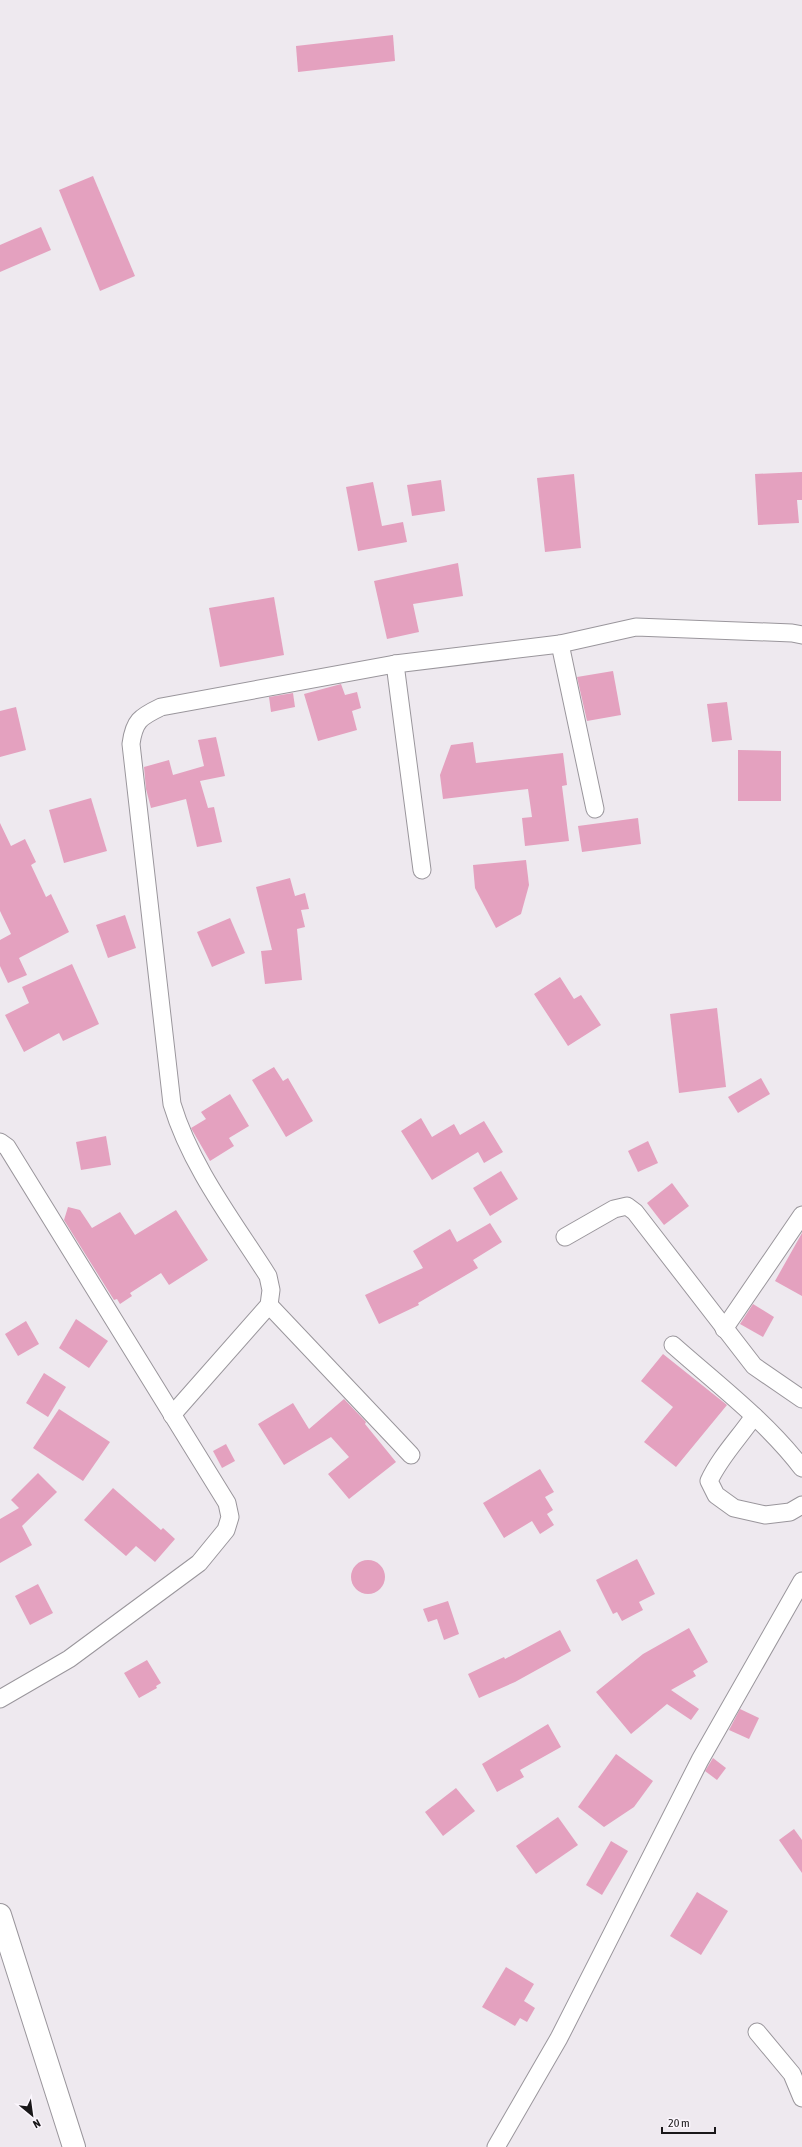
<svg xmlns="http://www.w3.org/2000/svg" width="802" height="2147" font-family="'Asap Condensed',sans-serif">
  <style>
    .building { fill: #e4a1bf }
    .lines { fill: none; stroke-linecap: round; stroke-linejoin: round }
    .minor-casing { stroke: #9a969c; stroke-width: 19 }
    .secondary-casing { stroke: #9a969c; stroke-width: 24 }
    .minor { stroke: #fff; stroke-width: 17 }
    .secondary { stroke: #fff; stroke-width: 22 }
  </style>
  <rect width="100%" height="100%" fill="#eee9ef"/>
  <g class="building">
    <polygon points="393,35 395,61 298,72 296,46"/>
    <polygon points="93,176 135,276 100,291 59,190"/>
    <polygon points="41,227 51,250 0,272 0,245"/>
    <polygon points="802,472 802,500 797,500 799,523 758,525 755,474"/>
    <polygon points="574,474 581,548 545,552 537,478"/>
    <polygon points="441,480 445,511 412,516 407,485"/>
    <polygon points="373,482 382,526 403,522 407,542 358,551 346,487"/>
    <polygon points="458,563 463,596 413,604 419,632 387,639 374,581"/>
    <polygon points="274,597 284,655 220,667 209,608"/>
    <polygon points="613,671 621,715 587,721 577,677"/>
    <polygon points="341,684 345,695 357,692 361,708 352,711 357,730 318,741 304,694"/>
    <polygon points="293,693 295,707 271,712 269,697"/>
    <polygon points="727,702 732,740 712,742 707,704"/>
    <polygon points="16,707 26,750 0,757 0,711"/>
    <polygon points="216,737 225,776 200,781 208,808 214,807 222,842 197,847 186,799 151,808 146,789 144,767 169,760 173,775 204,766 198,740"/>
    <polygon points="473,742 476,763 563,753 567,785 562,786 569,841 525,846 522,818 532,817 528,789 443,799 440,775 451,745"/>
    <polygon points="738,750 781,751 781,801 738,801"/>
    <polygon points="91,798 107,851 64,863 49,810"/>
    <polygon points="638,818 641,844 582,852 578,826"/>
    <polygon points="0,823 11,846 25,839 36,862 31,865 46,897 51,894 69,932 19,958 27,975 8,983 0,966 0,940 11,934 0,911"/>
    <polygon points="526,860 529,885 521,914 496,928 475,888 473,865"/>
    <polygon points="290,878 295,896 305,893 309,909 301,910 305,927 297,929 302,980 265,984 261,951 272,950 256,887"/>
    <polygon points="125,915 136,948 108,958 96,925"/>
    <polygon points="230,918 245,953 212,967 197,932"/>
    <polygon points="72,964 99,1024 63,1041 59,1033 24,1052 5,1015 29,1003 22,987"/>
    <polygon points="560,977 574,999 581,995 601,1025 568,1046 534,994"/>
    <polygon points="717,1008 726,1087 679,1093 670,1014"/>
    <polygon points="274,1067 283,1081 288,1078 313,1121 286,1137 252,1080"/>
    <polygon points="761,1078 770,1094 738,1113 728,1097"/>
    <polygon points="230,1094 249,1126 229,1138 234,1146 210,1161 191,1128 206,1119 201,1112"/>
    <polygon points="421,1118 432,1137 454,1124 460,1135 484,1121 503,1152 484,1163 478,1152 432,1180 401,1131"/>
    <polygon points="106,1136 111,1165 81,1170 76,1142"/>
    <polygon points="648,1141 658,1163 638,1172 628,1151"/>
    <polygon points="501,1171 518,1199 490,1216 473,1188"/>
    <polygon points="672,1183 689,1206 664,1225 647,1203"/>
    <polygon points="68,1207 80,1210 92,1228 120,1212 135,1235 176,1210 208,1260 169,1285 161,1273 130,1293 132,1296 120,1304 117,1299 114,1300 64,1220"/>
    <polygon points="490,1223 502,1242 473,1260 478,1268 418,1303 419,1305 379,1324 365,1295 423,1268 413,1251 450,1229 457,1242"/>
    <polygon points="802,1233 802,1296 775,1281"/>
    <polygon points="753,1304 774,1317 763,1337 740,1324"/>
    <polygon points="76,1319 108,1341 89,1368 59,1348"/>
    <polygon points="26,1321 39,1344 18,1356 5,1334"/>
    <polygon points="663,1354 727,1405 676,1467 644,1442 673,1407 641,1381"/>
    <polygon points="44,1373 66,1387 48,1417 26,1403"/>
    <polygon points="344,1399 366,1422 365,1424 396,1462 349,1499 328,1474 349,1457 331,1437 284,1465 258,1424 293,1403 309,1429"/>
    <polygon points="59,1409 110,1442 83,1481 33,1448"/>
    <polygon points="226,1444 235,1461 222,1468 213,1451"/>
    <polygon points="540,1469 554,1492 545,1497 553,1510 547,1514 554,1525 540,1534 532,1521 504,1538 483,1503"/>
    <polygon points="38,1473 57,1492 22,1526 32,1545 0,1563 0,1519 19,1508 11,1500"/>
    <polygon points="113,1488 161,1530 163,1528 175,1539 155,1562 136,1546 126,1556 84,1520"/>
    <polygon points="637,1559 655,1594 639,1602 643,1610 622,1621 617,1612 613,1614 596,1580"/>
    <circle cx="368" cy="1577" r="17"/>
    <polygon points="38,1584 53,1613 30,1625 15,1596"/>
    <polygon points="448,1601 459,1634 444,1640 437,1619 428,1622 423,1609"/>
    <polygon points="689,1628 708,1662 693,1671 696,1676 671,1690 699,1709 691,1720 667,1704 631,1734 596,1692 643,1654"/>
    <polygon points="560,1630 571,1651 515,1682 479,1698 468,1674 504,1657 505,1659"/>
    <polygon points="147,1660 161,1683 156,1686 157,1688 139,1698 124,1673"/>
    <polygon points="740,1709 759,1718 749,1739 729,1730"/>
    <polygon points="548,1724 561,1747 520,1770 524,1777 497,1792 482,1764"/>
    <polygon points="616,1754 653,1781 634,1807 604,1827 578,1807"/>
    <polygon points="713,1758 726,1768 717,1780 705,1771"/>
    <polygon points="456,1788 475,1811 443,1836 425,1812"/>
    <polygon points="558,1817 578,1845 536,1874 516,1846"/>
    <polygon points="794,1829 802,1840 802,1873 779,1840"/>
    <polygon points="611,1841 628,1851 602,1895 586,1885"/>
    <polygon points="697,1892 728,1911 701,1955 670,1936"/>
    <polygon points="506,1967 534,1984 524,2001 535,2008 527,2022 520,2018 515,2026 482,2007"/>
  </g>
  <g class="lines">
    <g class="minor-casing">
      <g id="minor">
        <polyline points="560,644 595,809"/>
        <polyline points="395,664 422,870"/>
        <polyline points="0,1142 7,1147 227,1503 230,1517 226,1530 199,1563 69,1659 0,1699"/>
        <polyline points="565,1237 614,1209 627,1206 635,1212 754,1366 802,1399"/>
        <polyline points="269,1305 411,1455"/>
        <polyline points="724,1329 802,1215"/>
        <path d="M673,1345C717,1384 766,1421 802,1468"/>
        <path d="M172,1415L269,1305L271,1290L268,1276C233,1221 191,1167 172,1104L131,744C134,721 140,717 161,707L395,664L560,644L636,627L792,633L802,635"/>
        <path d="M754,1416C739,1438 720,1457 709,1481L716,1495L734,1508L765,1515L790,1512L802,1505"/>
        <polyline points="757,2032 792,2074 802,2098"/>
        <polyline points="496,2147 559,2038 700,1760 802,1581"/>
      </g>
    </g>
    <g class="secondary-casing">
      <polyline id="secondary" points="0,1915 74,2147"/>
    </g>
    <use href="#minor" class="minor"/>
    <use href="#secondary" class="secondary"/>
  </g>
  <g transform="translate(32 2115) rotate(151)" stroke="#fbf6fd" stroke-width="3" paint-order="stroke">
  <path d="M0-3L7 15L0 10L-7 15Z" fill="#191719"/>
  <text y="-6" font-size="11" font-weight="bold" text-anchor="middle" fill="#191719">N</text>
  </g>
  <path d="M662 2127v6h53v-6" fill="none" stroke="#191719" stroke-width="2"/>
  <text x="668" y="2127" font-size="12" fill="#191719" stroke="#fbf6fd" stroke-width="3" paint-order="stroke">20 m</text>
</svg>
